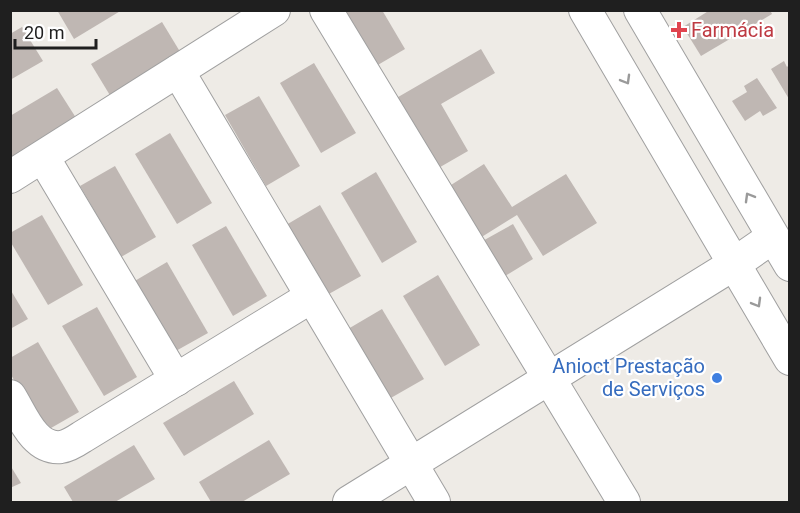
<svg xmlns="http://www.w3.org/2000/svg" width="800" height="513" font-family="Roboto,sans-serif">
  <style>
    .building { fill: #bfb7b3 }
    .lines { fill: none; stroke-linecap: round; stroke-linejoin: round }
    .minor-casing { stroke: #a0a0a0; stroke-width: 34 }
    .minor { stroke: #fff; stroke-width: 32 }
    .oneway { stroke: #9a9a9a }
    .health-dot { fill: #e0444e; stroke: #fff; stroke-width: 2 }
    .shop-dot { fill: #3f7fe0; stroke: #fff; stroke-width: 2 }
    .labels { text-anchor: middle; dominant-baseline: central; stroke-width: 4.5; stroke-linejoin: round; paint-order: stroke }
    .health-label { font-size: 20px; fill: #be3a42; stroke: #fff; text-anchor: start }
    .shop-label { font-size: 20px; fill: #366cbe; stroke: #fff; text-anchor: end }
  </style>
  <rect width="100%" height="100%" fill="#eeebe6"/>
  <g class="building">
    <polygon points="57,10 122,10 74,39"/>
    <polygon points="337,10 382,10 405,49 371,69"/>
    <polygon points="710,10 770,10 772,14 701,56 683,27"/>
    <polygon points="162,22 182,55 111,97 91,64"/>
    <polygon points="22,27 43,61 10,80 10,34"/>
    <polygon points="481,49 495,73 441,104 468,151 435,170 393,100"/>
    <polygon points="784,61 787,67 789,65 789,99 771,69"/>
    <polygon points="314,63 356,133 321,153 280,83"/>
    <polygon points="757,78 777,108 763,116 760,111 745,121 732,101 747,92 744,86"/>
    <polygon points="57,88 78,121 10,162 10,116"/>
    <polygon points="259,96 300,166 266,186 225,115"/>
    <polygon points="170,133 212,203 177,224 135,154"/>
    <polygon points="484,164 512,207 566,174 597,223 543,256 517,215 472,243 440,192"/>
    <polygon points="115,166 156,237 121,257 80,186"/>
    <polygon points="376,172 417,242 382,263 341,193"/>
    <polygon points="320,205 361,276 327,295 286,225"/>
    <polygon points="42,215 83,285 48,305 10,241 10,233"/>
    <polygon points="513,224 533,259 500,279 479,243"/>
    <polygon points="226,226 267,296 233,316 192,245"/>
    <polygon points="167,262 208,333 174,352 133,282"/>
    <polygon points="438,275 480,345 445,366 403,296"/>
    <polygon points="10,289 28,319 10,329"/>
    <polygon points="97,307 137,377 104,396 62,326"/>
    <polygon points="382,309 424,379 389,399 348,329"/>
    <polygon points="38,342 79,412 44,432 10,373 10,358"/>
    <polygon points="234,381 254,414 184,456 163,423"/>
    <polygon points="269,440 290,474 242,502 211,502 199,482"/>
    <polygon points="134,445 155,479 115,502 73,502 64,487"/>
    <polygon points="10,465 21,483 10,488"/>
  </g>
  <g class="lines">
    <g class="minor-casing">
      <g id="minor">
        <polyline points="326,10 624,502"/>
        <polyline points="585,10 790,359"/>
        <polyline points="640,10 790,265"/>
        <polyline points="178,71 434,502"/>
        <polyline points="43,157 176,380"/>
        <polyline points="10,177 274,10"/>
        <path d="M10,396C22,415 34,450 61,447C68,446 76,441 82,437L311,297"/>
        <polyline points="349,502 734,264 773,237"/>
      </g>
    </g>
    <use href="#minor" class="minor"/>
  </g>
  <defs><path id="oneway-chevron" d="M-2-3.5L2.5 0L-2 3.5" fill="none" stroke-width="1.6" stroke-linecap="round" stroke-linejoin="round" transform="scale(1.5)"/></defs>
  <g class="oneway">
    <use href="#oneway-chevron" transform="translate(626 80) rotate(60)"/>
    <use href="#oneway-chevron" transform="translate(749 197) rotate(-120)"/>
    <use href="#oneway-chevron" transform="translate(757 303) rotate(60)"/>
  </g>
  <path class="health-dot" d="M676 21h6v6h6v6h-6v6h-6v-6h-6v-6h6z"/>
  <circle class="shop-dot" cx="717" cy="378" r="6"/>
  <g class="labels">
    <g class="health-label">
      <text x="691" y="30">Farmácia</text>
    </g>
    <g class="shop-label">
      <text x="705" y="366">Anioct Prestação<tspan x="705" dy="23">de Serviços</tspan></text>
    </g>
  </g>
  <rect width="800" height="513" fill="none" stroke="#1f1f1f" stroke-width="24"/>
  <path d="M15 39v9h81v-9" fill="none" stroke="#1f1f1f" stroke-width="3"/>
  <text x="24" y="39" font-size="18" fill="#1f1f1f" stroke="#ffffff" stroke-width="4.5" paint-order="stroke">20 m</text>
</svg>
